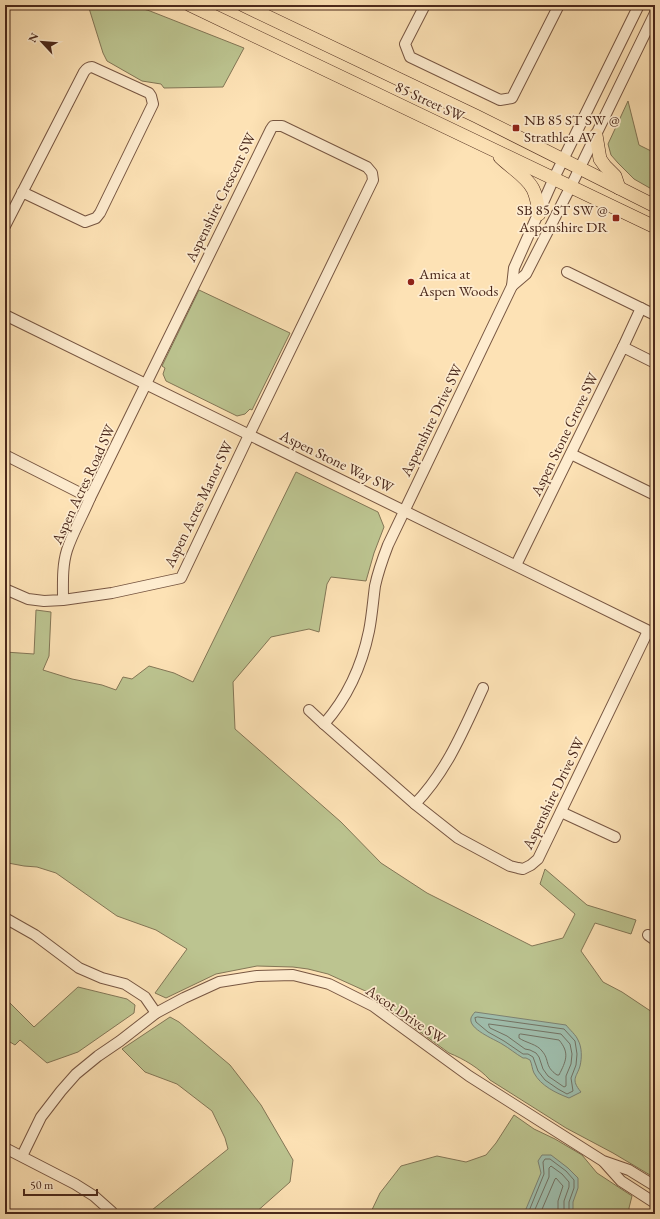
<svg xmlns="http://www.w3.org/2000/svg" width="660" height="1219" font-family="'EB Garamond',serif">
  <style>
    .green { fill: #bcc490; stroke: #837656 }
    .water { fill: #9fbead; stroke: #7d8273 }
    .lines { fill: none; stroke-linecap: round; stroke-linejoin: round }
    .shore { stroke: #747364; stroke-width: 1 }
    .minor-casing { stroke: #775642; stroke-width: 12 }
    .major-casing { stroke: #4a281b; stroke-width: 14 }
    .minor { stroke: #feeccf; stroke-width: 10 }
    .major { stroke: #fde2b5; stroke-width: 13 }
    .poi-dot { fill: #8f2418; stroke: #feeccf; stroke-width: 1.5 }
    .labels { text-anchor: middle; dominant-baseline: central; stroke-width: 3.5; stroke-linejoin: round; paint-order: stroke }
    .street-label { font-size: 15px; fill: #4a281b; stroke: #feeccf }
    .poi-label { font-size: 15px; fill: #4a281b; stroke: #feeccf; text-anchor: start }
  </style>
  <rect width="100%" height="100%" fill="#fde2b5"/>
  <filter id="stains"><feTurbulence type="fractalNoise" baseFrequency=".005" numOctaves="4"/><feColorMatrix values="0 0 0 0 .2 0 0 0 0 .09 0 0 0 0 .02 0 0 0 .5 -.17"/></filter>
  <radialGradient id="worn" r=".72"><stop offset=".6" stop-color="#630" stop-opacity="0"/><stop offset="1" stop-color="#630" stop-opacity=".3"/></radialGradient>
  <g class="green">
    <polygon points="88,5 131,5 150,11 244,48 223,87 164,88 161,84 142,81 107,61 103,53"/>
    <polygon points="628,101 639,145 655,153 655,191 634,179 618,163 611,155 608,144"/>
    <polygon points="199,290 290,333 252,410 250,409 245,414 237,416 166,381 163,374 165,368 162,366"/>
    <path d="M296,472L378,512L384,527L374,553L366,581L331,577L327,584L319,632L309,629L271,637L233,682L235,729L341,822L381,863L427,893L532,946L563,938L575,914L540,884L545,869L587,905L636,920L631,934L595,923L581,951L603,982L622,992L655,1014V1178L613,1153L566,1128L490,1080C479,1068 464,1059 449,1053L393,1012L380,999L372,994L328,974L308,969L293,967L257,966L216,974L166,998L155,993L187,949L156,930L117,916L56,873L37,867L24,866L8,863L5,860V652L34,654L36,610L51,612L49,656L43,670L72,679L102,685L116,690L123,677L132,679L149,666L174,673L193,682Z"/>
    <polygon points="78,987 127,999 135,1005 134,1013 78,1052 47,1063 20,1040 15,1045 5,1039 5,998 34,1027"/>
    <polygon points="170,1017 179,1022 230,1065 261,1105 293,1160 290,1182 254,1214 147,1214 228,1149 225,1138 212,1111 177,1084 145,1072 122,1049"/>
    <polygon points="514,1115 534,1129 555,1139 582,1155 597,1173 632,1196 629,1208 629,1214 370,1214 380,1193 401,1166 437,1156 466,1162 486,1155 496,1143"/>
  </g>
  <g class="water">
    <path d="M475,1012L566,1025C570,1030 576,1035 578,1040C582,1047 582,1058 580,1066C577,1077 570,1079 581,1092L569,1098C556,1093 541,1086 534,1073C532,1069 532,1064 530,1060L526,1058H523C516,1054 509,1048 502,1044C494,1039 468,1029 471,1018C471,1017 474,1013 475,1012Z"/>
    <polygon points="542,1155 551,1155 568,1168 578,1178 578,1188 573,1202 573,1214 519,1214 526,1209 541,1173 538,1161"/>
  </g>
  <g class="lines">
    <g class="shore">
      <polygon points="478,1017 564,1029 575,1041 577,1054 576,1065 571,1078 573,1091 567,1094 558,1089 545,1080 538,1071 533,1057 528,1054 523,1054 504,1041 488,1032 476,1022 475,1018"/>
      <polygon points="489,1024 561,1034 570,1044 572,1054 571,1064 566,1076 566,1086 564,1087 548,1076 543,1069 539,1057 536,1053 530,1050 525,1049 507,1036 490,1028 489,1026"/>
      <path d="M521,1034L559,1040C570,1053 566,1061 559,1075H557C544,1066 550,1060 542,1051C537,1044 526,1043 519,1038V1035Z"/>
      <polyline points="526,1214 529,1211 544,1174 543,1162 545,1159 550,1159 566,1171 574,1180 574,1188 569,1202 569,1214"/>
      <polyline points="533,1214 549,1177 549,1168 551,1166 562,1174 569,1182 569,1187 564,1201 564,1214"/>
      <polyline points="540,1214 555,1179 556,1178 563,1186 558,1201 558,1214"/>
    </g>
    <g class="minor-casing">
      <g id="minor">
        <polyline points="425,5 405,44 410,57 500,100 512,98 559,5"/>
        <path d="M639,5L554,178L514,268L512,286L388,545C383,558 378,572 375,586C373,601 372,616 369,631C362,665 347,698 324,724L415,804L458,838L510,866L518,868L523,869L531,865L538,859L648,631"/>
        <path d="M5,226L84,72C86,69 88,67 92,67L149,93L151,96L153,104L100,213L96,218L85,222L22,192"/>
        <polyline points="567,272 655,315"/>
        <polyline points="512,286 526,274 571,186 655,13"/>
        <polyline points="5,315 655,634"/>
        <polyline points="623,347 641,308"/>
        <polyline points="571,454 655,495"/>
        <polyline points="5,455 90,498"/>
        <polyline points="516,565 623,347 655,363"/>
        <path d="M5,589L28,599L44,601L63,600L112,593L181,578L249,435L373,180L372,173L367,167L282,126H273L271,129L90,498C83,515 73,532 67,550C62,566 63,583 63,600"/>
        <polyline points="309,710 324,724"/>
        <path d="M415,804C447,771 464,729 483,688"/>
        <polyline points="561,812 615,837"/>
        <polyline points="5,918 35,935 79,968 102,978 125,984 145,997 156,1013"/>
        <polyline points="648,935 655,940"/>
        <polyline points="5,1148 75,1184 94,1196 112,1212 112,1214"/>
        <polyline points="22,1156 41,1117 61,1091 76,1074 98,1056 120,1041 156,1013 184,998 219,982 257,976 293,975 329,984 373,1006 469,1076 603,1161 629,1170 655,1186"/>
        <polyline points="604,1162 621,1181 655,1203"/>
      </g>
    </g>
    <g class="major-casing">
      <g id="major">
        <polyline points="190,5 655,227"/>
        <polyline points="243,5 476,116 655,206"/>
        <polyline points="596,135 600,159 605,166 615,176 619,188"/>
        <path d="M500,157C510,167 527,177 533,189C537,197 538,206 539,214"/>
      </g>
    </g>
    <use href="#minor" class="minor"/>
    <use href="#major" class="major"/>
  </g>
  <g class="poi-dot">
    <rect x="512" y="124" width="8" height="8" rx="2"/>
    <rect x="612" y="214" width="8" height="8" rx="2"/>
    <circle cx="411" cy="282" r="4"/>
  </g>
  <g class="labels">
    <g class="street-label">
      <text transform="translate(430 101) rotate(25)">85 Street SW</text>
      <text transform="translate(220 197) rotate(-64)">Aspenshire Crescent SW</text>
      <text transform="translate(431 420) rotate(-64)">Aspenshire Drive SW</text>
      <text transform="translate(564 434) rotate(-64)">Aspen Stone Grove SW</text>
      <text transform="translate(337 461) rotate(26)">Aspen Stone Way SW</text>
      <text transform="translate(83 484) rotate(-65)">Aspen Acres Road SW</text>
      <text transform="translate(198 504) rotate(-64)">Aspen Acres Manor SW</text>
      <text transform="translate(553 793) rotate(-64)">Aspenshire Drive SW</text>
      <text transform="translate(406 1014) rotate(34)">Ascot Drive SW</text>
    </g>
    <g class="poi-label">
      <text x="524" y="119">NB 85 ST SW @<tspan x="524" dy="17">Strathlea AV</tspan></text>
      <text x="608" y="209" text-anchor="end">SB 85 ST SW @<tspan x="608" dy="17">Aspenshire DR</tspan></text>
      <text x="419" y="273">Amica at<tspan x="419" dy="17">Aspen Woods</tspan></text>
    </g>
  </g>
  <rect width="660" height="1219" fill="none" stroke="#fde2b5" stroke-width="20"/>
  <rect x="6" y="6" width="648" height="1207" fill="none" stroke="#4a281b" stroke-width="2"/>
  <rect x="10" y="10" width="640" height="1199" fill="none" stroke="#4a281b"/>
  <g transform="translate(42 42) rotate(296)" stroke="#feeccf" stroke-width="3" paint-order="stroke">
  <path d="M0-3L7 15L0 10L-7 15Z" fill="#4a281b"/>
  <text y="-6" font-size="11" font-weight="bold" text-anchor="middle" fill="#4a281b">N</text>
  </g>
  <path d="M24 1189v6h73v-6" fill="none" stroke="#4a281b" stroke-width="2"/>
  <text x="30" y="1189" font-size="12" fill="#4a281b" stroke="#feeccf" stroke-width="3" paint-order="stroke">50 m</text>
  <rect width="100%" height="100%" filter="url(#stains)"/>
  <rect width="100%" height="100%" fill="url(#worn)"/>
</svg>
